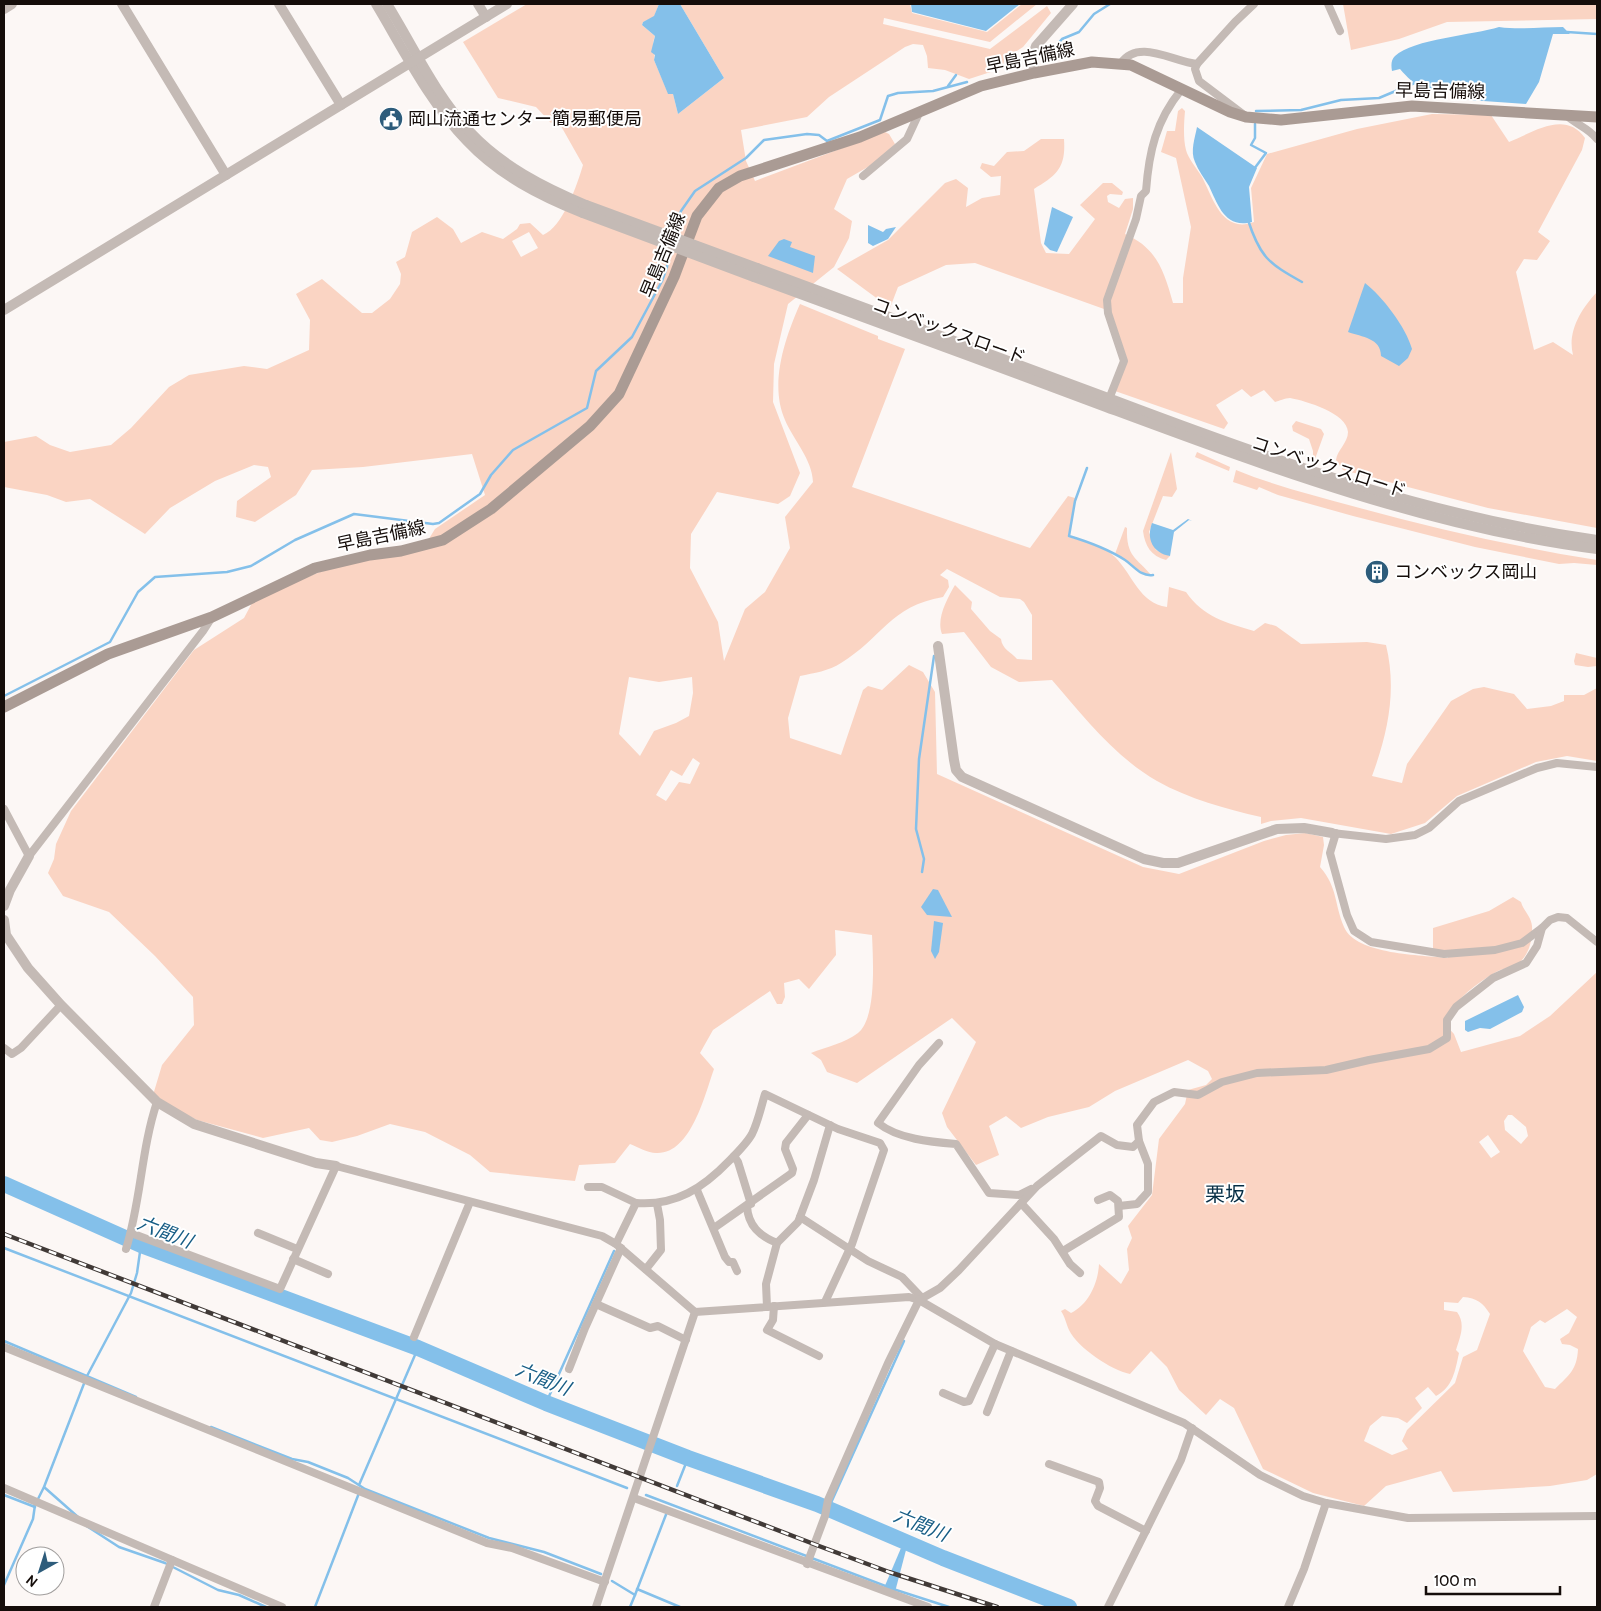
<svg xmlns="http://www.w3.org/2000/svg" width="1601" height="1611" font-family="Cabin,'Noto Sans JP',sans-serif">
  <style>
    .green { fill: #fad4c3; fill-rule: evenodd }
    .water { fill: #84c0ea }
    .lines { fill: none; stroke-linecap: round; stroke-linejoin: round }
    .stream { stroke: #84c0ea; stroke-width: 2.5 }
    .river { stroke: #84c0ea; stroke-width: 16 }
    .minor { stroke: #c4bab5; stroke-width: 8 }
    .tertiary { stroke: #c4bab5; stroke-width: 10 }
    .secondary { stroke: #aa9b94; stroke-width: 11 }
    .rail-casing { stroke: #413a37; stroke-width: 4.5 }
    .rail { stroke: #fff; stroke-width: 2.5; stroke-dasharray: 8; stroke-linecap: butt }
    .tertiary-bridge { stroke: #c4bab5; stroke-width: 10 }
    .labels { text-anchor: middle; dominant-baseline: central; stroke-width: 4; stroke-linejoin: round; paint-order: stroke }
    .street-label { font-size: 18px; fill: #150d0a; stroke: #fff }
    .poi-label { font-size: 18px; fill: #150d0a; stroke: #fff; text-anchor: start }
    .water-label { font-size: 19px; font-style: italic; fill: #175d85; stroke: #fff }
    .quarter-label { font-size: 20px; fill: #062e45; stroke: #fff }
  </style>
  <rect width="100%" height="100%" fill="#fcf7f5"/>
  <g class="green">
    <path d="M527,4H659L654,17L643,22L642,25L655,36C651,45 656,51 654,60L668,93L673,94L678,114L724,78L680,4H910L912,13L987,32L1022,4H1037L990,42L884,18L883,24L990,49L1047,6L1051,13L1023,47L1004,59L1003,68L969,79L945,70L928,68L927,56L923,45L913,44L905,47L829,97L807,117L741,130L746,161L755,181L885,132L889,134L895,144L873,164L847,179L834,209L852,221L849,238L834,267L788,304L774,364L773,402L800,473L790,496L778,504L717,492L691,534L690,568L718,622L724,661L745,609L765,592L790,548L785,517L813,482C812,459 794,441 785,420C769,384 785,338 800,304L878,336V339L905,349L852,487L1030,548L1068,496L1075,498L1068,537C1083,541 1104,546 1115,557C1133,575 1139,603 1167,607L1169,587L1186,592C1203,617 1227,623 1254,631L1265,623L1276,626L1301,644L1367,642L1386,645C1397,690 1388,733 1372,776L1402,783L1407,764L1451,701L1473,689L1484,687L1514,694L1527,709L1551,706L1564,701V695H1584L1597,688V761L1567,756L1536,762L1457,796L1425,823L1391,834L1301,818L1271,821L1261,824V817C1226,809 1189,799 1157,781C1115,757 1083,716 1052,680L1019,682L991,667L964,632L942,634C936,619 947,599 955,585L972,602L971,609L990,631L1001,639C1002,649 1011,652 1017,659L1032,660V615L1024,602L1020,599L1000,597L947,569L940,575L948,580L949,587L943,597C890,606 882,638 841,663C829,671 814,673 800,676L788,718L790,738L841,755L863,690L868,686L882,690L909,665L923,672L935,692L937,774L1143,867L1179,874L1264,841L1286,835L1305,833L1323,837L1324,845L1320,867C1338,888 1334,903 1344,927C1356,955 1422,955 1448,958V951L1433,950V928L1489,911L1513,897L1521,902C1524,912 1531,916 1532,926C1533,941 1528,959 1514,966C1508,968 1501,969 1496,972C1475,984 1454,1001 1443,1022L1454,1034L1461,1052L1520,1036L1550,1016L1597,972V1474L1587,1480L1550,1486L1453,1492L1441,1471L1386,1486L1364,1506L1313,1493L1263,1469L1234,1408L1220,1399L1206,1415L1179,1390L1167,1367L1151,1351L1130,1374C1111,1370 1078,1348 1069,1330C1066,1323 1065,1317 1061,1311L1065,1309L1071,1313C1089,1304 1098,1283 1099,1264L1121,1284L1129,1270L1127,1249L1132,1238L1128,1226L1152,1195L1159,1139L1185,1104L1188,1090L1206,1085L1212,1079L1208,1071L1188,1060L1115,1091L1089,1107L1048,1117L1021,1128L1006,1116L989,1126L999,1155L976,1165L947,1127L942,1113L976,1042L952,1018L857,1083L827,1072L821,1060L811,1053C826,1047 845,1043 858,1033C877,1018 873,958 872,935L835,930L836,955L809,989L799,979L784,983L785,997L782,1004H777L770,991L713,1030L700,1053L714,1069C705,1094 691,1155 656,1153C648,1153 638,1147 630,1144L615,1163L579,1165L575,1181L490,1172L470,1155L425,1132L390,1124L357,1136L332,1142L320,1140L309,1128L263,1138L197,1120L171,1107L153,1095L162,1065L194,1025L193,997L155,956L109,912L63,896L48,873L54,859L56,844L71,811L194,650L244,618L252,603L287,585L320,572L370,558L422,550L435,529L485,495L472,454L363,467L312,470L296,495L255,522L236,517L237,501L271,477L268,467L254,465L215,481L170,508L145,534L90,499L66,502L47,495L4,487V442L36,436L50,445L70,452L111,445L131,428L169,387L189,375L244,366L267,369L309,350L310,320L296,294L322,279L362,313H372L390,299L400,284L401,274L396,262L405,257L412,232L437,217L453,229L461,243L482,232L503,239L517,229L520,224L530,223L543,235C563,227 577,185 583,165L557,119L551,123L536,107L498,98L463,42ZM529,232L538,248L521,257L512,241ZM629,677L659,682L692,677L693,693L689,716L676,723L654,731L640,756L619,734ZM693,758L700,763L690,784L679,782L666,801L656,795L671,770L682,776ZM1508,1115H1512L1526,1127L1528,1136L1521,1144L1505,1130L1504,1121ZM1488,1135L1500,1152L1491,1158L1479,1142ZM1463,1297C1477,1298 1483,1303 1490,1314L1477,1350L1463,1357L1455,1383L1407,1430L1402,1441L1408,1449L1392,1455L1364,1441L1370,1426L1382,1416L1398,1418L1407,1423L1422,1408L1415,1398L1428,1387L1436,1396C1453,1387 1455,1371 1459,1353L1456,1350C1460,1337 1466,1324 1457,1312L1444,1310V1302L1458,1303ZM1567,1309L1577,1317L1569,1333L1560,1339L1562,1344L1570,1345L1578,1349C1577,1370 1569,1375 1555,1389L1545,1387L1523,1351L1531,1327L1540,1320L1545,1323Z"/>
    <polygon points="1343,4 1597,4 1597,19 1447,22 1399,39 1351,50"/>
    <path d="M1182,108L1185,111C1184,122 1183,139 1186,150C1188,158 1197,169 1202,177C1213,198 1222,234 1254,222L1251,188L1267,154L1357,129L1432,114L1491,115L1509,142C1534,132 1565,110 1585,138L1582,150L1538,232L1550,241L1537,260L1524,259L1516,272L1534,350L1553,342L1573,355C1567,332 1581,309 1597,292V528L1488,508L1343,470L1336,460C1337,450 1348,443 1348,432C1347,413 1306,401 1290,398C1285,398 1279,401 1275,402L1264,390L1251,397L1242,389L1216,405L1228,423L1224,429L1115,391L1126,365L1104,309L975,263L946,265L898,287L890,308L837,269L888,240L945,183L956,179L968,188L966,207L982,198L1000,195L1001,176L991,177L980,168L982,163L994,166L1007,152L1024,151L1041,139H1064C1066,168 1057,175 1034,189L1041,243L1046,253L1069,254L1095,219L1080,205L1103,183H1112L1123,192L1122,195L1110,194L1107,196L1108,202L1119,208L1125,199L1133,198V209L1125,234C1157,248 1164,271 1173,303H1183V278L1191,227L1176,158L1161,152L1167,131H1175L1178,111Z"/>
    <polygon points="1296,421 1321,429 1324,434 1315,459 1313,458 1313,451 1309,439 1293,431 1292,426"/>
    <path d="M1171,452L1177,489L1172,497L1163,496L1149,532L1156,550L1170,556L1166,560C1151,556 1145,546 1143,531Z"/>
    <polygon points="1197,452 1230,467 1229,471 1195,457"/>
    <path d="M1236,470C1275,486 1316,496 1356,507C1436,529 1516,547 1597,560V565L1574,563L1559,564L1475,547L1353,516L1278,495L1259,487L1257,490L1233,482Z"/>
    <path d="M1125,527L1127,528C1126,557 1137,558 1151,575L1145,574L1115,554Z"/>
    <polygon points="1576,653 1597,658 1597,666 1588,667 1575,665 1574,661"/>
  </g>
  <g class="water">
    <polygon points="659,4 680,4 724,78 678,114 673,94 668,94 654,60 655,55 651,52 655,36 642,25 643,22 654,16"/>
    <polygon points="911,4 1020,4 986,31 912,12"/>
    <path d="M1499,27C1520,30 1542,27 1563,27L1570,34H1553L1539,82L1526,104L1469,100L1454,91C1428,92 1417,89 1400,69L1392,71C1391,65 1391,60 1395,56C1413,39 1474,35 1499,27Z"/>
    <path d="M1197,127L1257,168L1249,187L1252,222C1225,229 1218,205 1209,186C1204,178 1198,170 1195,162C1190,151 1195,138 1197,127Z"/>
    <polygon points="1052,207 1073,217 1057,252 1050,250 1044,244"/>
    <polygon points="868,225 883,232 886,229 896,227 888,239 873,246 868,243"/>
    <polygon points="784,239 792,242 790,247 815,256 813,273 768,256 779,241"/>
    <path d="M1365,283C1382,296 1406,327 1412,349L1408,358L1399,366L1381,356C1381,338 1362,337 1348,332Z"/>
    <path d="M1188,519L1192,521L1189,520L1174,532L1170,556C1153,553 1146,539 1152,523L1173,530Z"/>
    <polygon points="933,889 938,890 952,917 927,915 921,907"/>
    <polygon points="934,921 943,923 939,952 935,959 931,951"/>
    <polygon points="1518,995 1524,1007 1522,1012 1490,1029 1480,1028 1468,1032 1465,1030 1465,1021"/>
    <polygon points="901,1548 906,1550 895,1592 884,1588"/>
  </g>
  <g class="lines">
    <g class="stream">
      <polyline points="1567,32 1597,34"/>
      <polyline points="1048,55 1062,39 1079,32 1094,14 1110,4"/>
      <polyline points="948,86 956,75"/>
      <polyline points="1256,111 1301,110 1341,100 1379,98 1417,82"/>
      <polyline points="1254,169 1266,153 1251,145 1255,138 1255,124"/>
      <path d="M1248,220C1260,257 1268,263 1302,282"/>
      <polyline points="672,233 681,211 695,191 746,158 764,140 807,134 819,135 827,141 880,120 888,96 898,93 933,91 967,82"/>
      <path d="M1087,468L1075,501L1069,536C1089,542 1108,549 1125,560C1134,566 1141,577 1153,575"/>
      <polyline points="4,696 110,642 138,592 155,577 227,572 251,566 295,540 354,514 433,524 439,523 480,494 491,475 513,450 587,408 596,371 632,337 662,281 667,267 669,248"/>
      <polyline points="922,872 924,859 916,829 919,759 934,656"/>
      <polyline points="4,1248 627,1488"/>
      <polyline points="4,1341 136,1397"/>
      <polyline points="87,1376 131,1293 137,1273 141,1245"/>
      <polyline points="546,1403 614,1251"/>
      <polyline points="211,1427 292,1459 308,1462 348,1478 365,1489 489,1538 544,1552 601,1574"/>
      <polyline points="359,1485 418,1348"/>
      <polyline points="677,1486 688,1458"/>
      <polyline points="44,1487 78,1517"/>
      <polyline points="4,1495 35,1507"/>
      <polyline points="646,1495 888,1587"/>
      <polyline points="830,1505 904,1341"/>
      <polyline points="85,1525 119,1547 165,1563 218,1590 239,1595 266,1607"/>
      <polyline points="903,1551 906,1542"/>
      <polyline points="612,1581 635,1595 667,1512"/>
      <polyline points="4,1585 33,1519 35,1505 44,1487 85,1381"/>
      <polyline points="637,1589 680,1607"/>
      <polyline points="893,1589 949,1607"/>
      <polyline points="315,1607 359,1493"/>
      <polyline points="630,1607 635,1595"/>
    </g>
    <polyline class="river" points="4,1184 141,1245 418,1348 546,1403 688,1458 817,1504 943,1558 1069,1607"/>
    <g class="minor">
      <polyline points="1328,4 1340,31"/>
      <path d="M1121,63C1139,38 1173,62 1197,64L1235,22L1254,4"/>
      <polyline points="1197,64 1195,69 1199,81 1244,115"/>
      <path d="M1566,115C1575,124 1589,128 1597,139"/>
      <polyline points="863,176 907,139 920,111"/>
      <path d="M1109,399L1124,361L1108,313L1107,300L1136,219L1141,196L1146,191C1149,151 1156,121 1181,90"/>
      <polyline points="4,809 29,856 203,631 212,617"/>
      <polyline points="1332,833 1386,839 1415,835 1429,828 1459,801 1537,768 1557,763 1597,767"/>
      <polyline points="1336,833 1330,853 1347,915 1354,931 1371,942 1444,954 1495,950 1522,943 1542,928"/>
      <path d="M939,1043L919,1065L878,1123C898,1139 931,1142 956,1144L989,1193L1019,1195L1031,1189"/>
      <polyline points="4,1048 12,1054 21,1048 61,1005"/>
      <polyline points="830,1125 814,1180 800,1217 868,1261 902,1277 922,1298"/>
      <polyline points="734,1156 738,1162 751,1204"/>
      <polyline points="588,1187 602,1187 636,1203"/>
      <polyline points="697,1190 725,1257 729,1262 733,1262 737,1271"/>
      <polyline points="1021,1203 1054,1239 1070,1264 1080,1273"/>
      <path d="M747,1206C748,1226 760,1236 777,1243L798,1222L800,1217"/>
      <polyline points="1119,1206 1137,1204 1148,1192 1148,1164 1139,1141"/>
      <polyline points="714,1228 792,1173 793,1169 785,1149 786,1143 808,1115"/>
      <polyline points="131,1233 280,1289 336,1166 602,1236 616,1244 695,1312 909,1297 919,1300 995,1344 1184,1423 1260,1475 1303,1496 1326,1503 1408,1518 1597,1516"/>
      <polyline points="258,1233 297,1249"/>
      <path d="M616,1244L636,1203C676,1206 703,1188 730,1160C737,1153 747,1143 752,1134C758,1122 761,1107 765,1094L838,1129L880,1143L884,1150L852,1244L825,1302"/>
      <path d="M126,1249C141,1201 141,1150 157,1102"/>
      <polyline points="1063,1251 1119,1217 1118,1201 1110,1195 1098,1200"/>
      <polyline points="293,1259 328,1274"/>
      <polyline points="646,1269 661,1250 660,1220 657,1204"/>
      <polyline points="596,1304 650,1328 658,1326 686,1340"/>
      <polyline points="774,1306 773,1320 767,1330 819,1356"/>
      <polyline points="767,1307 766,1284 777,1243"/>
      <polyline points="414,1337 470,1202"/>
      <polyline points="4,1347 487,1543 512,1548 605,1582"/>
      <polyline points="569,1369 585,1328 621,1248"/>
      <polyline points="943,1393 964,1402 969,1401 995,1344"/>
      <polyline points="987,1412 1011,1351"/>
      <polyline points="1049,1464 1099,1482 1100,1488 1095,1501 1098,1506 1146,1531"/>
      <polyline points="4,1488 282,1607"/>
      <polyline points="634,1498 928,1607"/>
      <polyline points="807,1564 825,1516 828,1500 888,1363 919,1300 940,1288 959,1270 1037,1186 1101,1136 1117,1145 1133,1147 1139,1141 1137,1125 1154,1102 1174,1092 1198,1095 1222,1082 1257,1073 1326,1070 1369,1060 1429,1049 1447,1038 1447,1020 1456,1007 1493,978 1526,963 1537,946 1542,928 1550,920 1558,917 1567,918 1597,942"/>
      <polyline points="154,1607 172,1560"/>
      <polyline points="596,1607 695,1312"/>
      <polyline points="1108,1607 1181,1460 1192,1428"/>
      <polyline points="1288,1607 1304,1569 1326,1503"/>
    </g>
    <g class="tertiary">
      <polyline points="122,4 226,175"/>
      <polyline points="279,4 341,105"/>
      <path d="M376,4C403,49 430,103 467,141C499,175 540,196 583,213"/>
      <path d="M387,4C413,46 436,96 470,132C502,166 543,187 586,205"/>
      <polyline points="478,4 486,17"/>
      <polyline points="4,9 12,4"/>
      <polyline points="1034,73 1033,55 1036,46 1073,4"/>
      <path d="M757,268C877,312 996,357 1116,401C1275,461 1428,516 1597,540"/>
      <path d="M754,277C871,320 989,363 1106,407C1265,466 1427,527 1597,549"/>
      <polyline points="4,310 507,4"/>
      <polyline points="938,646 954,760 956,770 962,777 1144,859 1163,863 1178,863 1277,829 1304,828 1332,833"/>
      <polyline points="4,906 10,890 29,856"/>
      <polyline points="4,920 6,935 28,968 61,1005 157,1102 194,1124 316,1163 336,1166"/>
    </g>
    <polyline class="secondary" points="4,707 108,654 212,617 315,568 370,555 401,551 443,540 491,509 590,426 619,394 674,277 697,216 719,188 740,176 860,137 981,86 1034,73 1092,62 1131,65 1230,112 1246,117 1281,120 1412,106 1597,117"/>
    <g class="rail-casing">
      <polyline id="rail" points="4,1234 819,1546 889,1572 997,1607"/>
    </g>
    <use href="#rail" class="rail"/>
    <g class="tertiary-bridge">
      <polyline points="586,205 757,268"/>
      <polyline points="583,213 754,277"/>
    </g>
  </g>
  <defs>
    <g id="civic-disc" transform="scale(1.25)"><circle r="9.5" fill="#2d5c7b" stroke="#fff"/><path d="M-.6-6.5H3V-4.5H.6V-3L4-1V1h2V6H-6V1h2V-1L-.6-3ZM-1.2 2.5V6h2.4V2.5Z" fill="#fff"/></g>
    <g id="building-disc" transform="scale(1.25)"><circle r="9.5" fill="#2d5c7b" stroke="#fff"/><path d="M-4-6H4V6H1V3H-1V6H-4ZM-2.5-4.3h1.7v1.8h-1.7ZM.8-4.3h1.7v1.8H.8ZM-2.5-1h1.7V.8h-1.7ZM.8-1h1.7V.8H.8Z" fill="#fff"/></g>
  </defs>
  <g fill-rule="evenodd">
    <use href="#civic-disc" x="391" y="119"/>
    <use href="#building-disc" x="1377" y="572"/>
  </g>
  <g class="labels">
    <g class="street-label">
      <text transform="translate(1030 58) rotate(-12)">早島吉備線</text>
      <text transform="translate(1440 91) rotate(1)">早島吉備線</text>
      <text transform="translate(663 255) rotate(-68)">早島吉備線</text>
      <text transform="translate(949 331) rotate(20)">コンベックスロード</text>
      <text transform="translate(1329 467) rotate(18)">コンベックスロード</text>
      <text transform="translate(381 536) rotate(-12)">早島吉備線</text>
    </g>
    <g class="poi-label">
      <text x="408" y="119">岡山流通センター簡易郵便局</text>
      <text x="1394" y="572">コンベックス岡山</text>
    </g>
    <g class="water-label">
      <text transform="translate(165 1232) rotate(21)">六間川</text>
      <text transform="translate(543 1379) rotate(22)">六間川</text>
      <text transform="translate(921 1525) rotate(22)">六間川</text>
    </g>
    <g class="quarter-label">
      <text x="1225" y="1194">栗坂</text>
    </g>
  </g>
  <rect width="1601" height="1611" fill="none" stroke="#150d0a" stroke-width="10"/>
  <g transform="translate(40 1571) rotate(219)"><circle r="24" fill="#ffffff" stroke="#a19e9d"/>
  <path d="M0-4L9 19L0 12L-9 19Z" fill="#2d5c7b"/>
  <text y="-8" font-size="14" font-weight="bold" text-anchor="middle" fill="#150d0a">N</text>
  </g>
  <path d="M1426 1586v8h134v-8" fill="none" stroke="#150d0a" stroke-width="2.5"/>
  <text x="1434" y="1586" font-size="15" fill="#150d0a" stroke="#ffffff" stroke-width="4" paint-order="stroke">100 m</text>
</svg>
